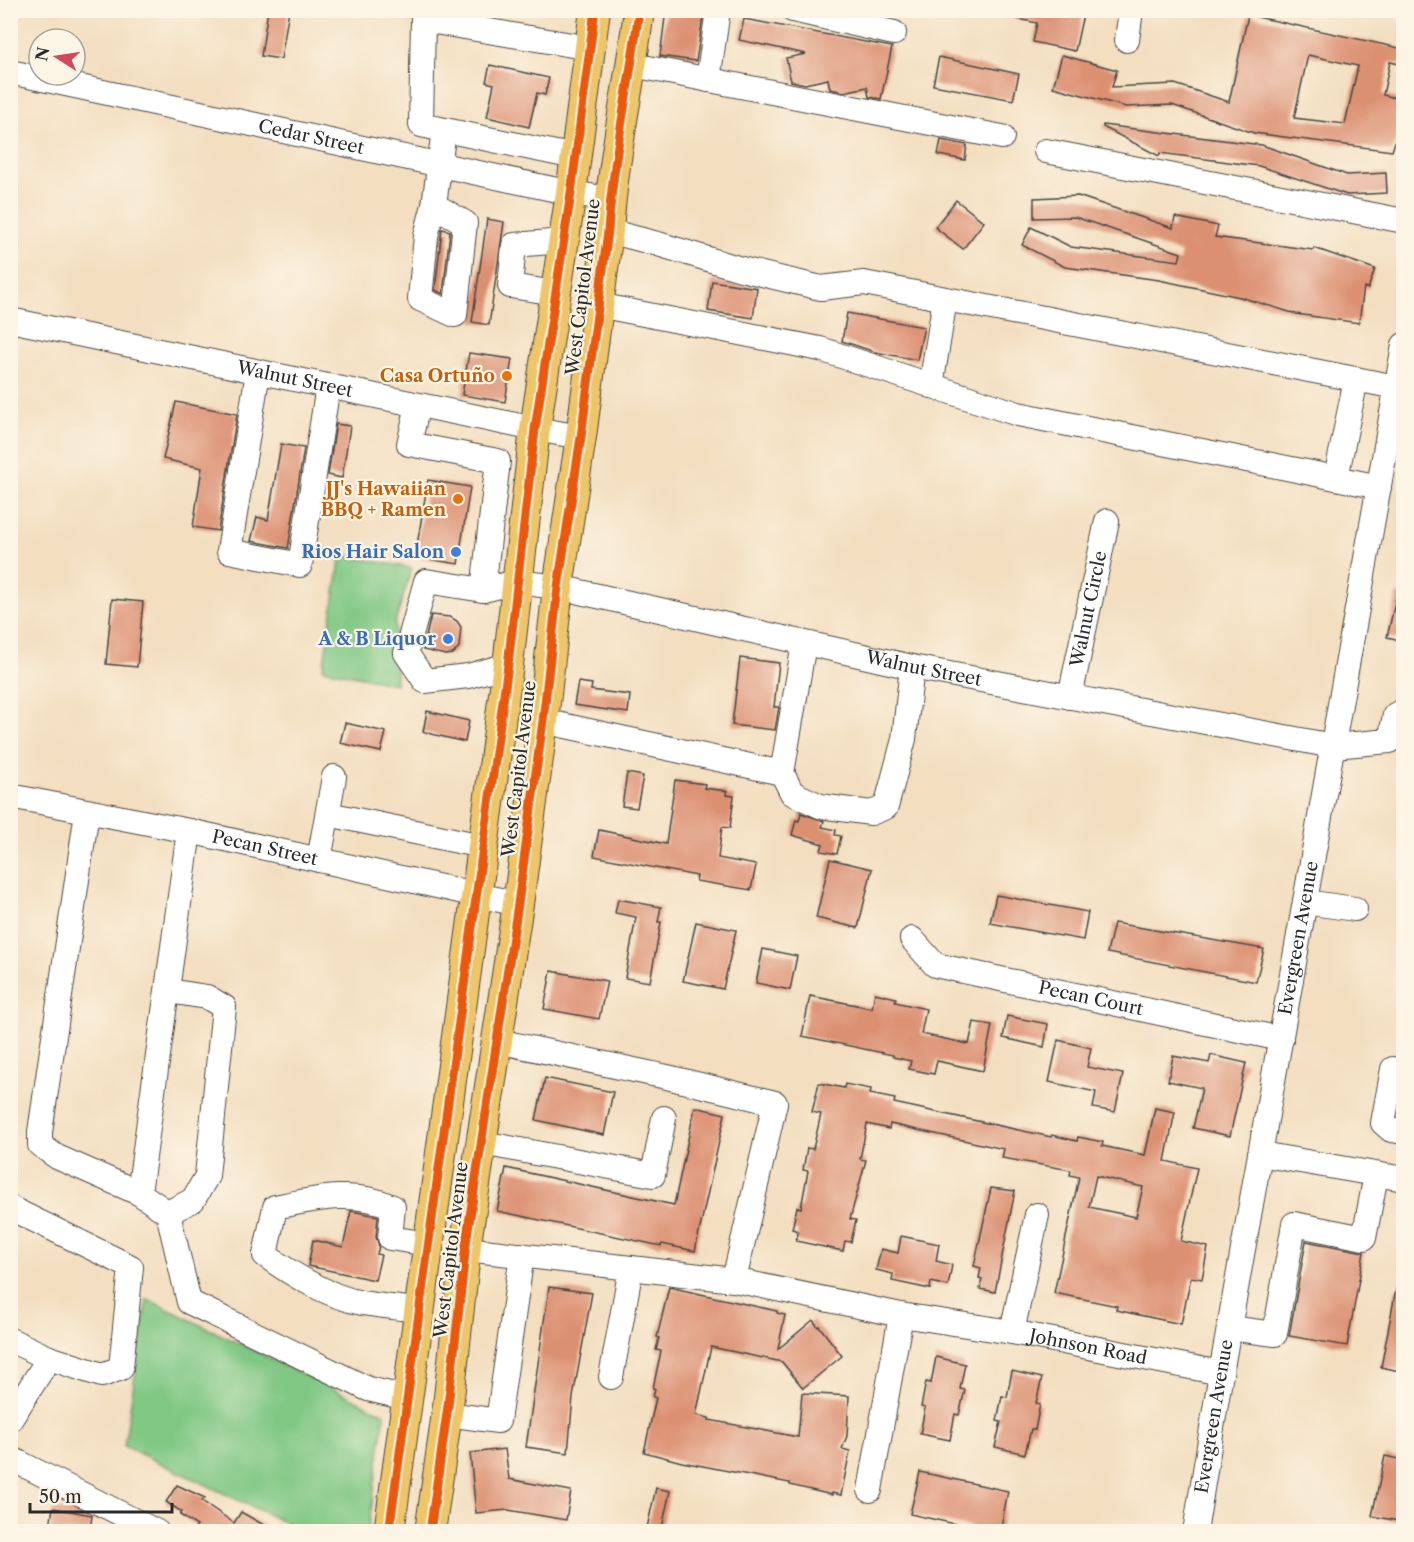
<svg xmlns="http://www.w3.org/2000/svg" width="1414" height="1542" font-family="'Libre Caslon Text',serif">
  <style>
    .green { fill: #7fc783; stroke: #557957; stroke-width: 1.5 }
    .building { fill: #dc9072; fill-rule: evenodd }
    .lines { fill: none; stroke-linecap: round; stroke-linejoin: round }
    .minor-casing { stroke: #494641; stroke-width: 26 }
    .major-casing { stroke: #494641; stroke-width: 32 }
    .minor { stroke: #fff; stroke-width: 24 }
    .major { stroke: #eec569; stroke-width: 30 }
    .cycleway-casing { stroke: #fcf5e5; stroke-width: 13 }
    .cycleway { stroke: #e8590c; stroke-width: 9 }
    .food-dot { fill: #e8710a; stroke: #fcf5e5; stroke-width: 2 }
    .shop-dot { fill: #3f7fe0; stroke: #fcf5e5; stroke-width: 2 }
    .labels { text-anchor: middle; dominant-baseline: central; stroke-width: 4.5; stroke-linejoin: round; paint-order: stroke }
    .street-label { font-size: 18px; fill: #2b2b2b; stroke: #fcf5e5 }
    .food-label { font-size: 18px; font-weight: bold; fill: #c56008; stroke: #fcf5e5; text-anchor: end }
    .shop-label { font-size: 18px; font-weight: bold; fill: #366cbe; stroke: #fcf5e5; text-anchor: end }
  </style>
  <rect width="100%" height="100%" fill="#fcf5e5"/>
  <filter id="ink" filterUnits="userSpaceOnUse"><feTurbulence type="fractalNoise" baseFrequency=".0167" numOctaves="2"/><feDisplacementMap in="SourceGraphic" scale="12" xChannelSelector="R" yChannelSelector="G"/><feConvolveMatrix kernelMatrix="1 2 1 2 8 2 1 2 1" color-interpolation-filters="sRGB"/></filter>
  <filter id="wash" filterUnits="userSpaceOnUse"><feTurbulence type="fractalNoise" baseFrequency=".008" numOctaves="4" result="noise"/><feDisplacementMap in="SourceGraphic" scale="24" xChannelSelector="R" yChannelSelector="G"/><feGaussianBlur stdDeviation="1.35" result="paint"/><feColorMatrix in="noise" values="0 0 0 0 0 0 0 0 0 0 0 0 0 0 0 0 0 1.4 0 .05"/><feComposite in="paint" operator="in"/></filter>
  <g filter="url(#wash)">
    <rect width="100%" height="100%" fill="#f3dec0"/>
    <g class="green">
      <polygon points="341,555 412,568 395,623 396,684 323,669"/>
      <polygon points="147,1299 385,1414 368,1531 303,1531 124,1446"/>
    </g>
    <g id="blocks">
      <g class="building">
        <polygon points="268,10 289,10 281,59 261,56"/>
        <polygon points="666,10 704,10 696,61 660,56"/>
        <polygon points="1009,10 1084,10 1075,51 1033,42 1037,23 1009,17"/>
        <path d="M1248,15L1404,49V65L1390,62L1383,95L1404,100V115L1392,151L1254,133L1172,105L1126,107L1053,87L1062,55L1117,70L1112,87L1175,84L1229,102ZM1308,55L1358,66L1345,124L1294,118Z"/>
        <polygon points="744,19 892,47 881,99 869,97 867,87 844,92 830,89 828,79 805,84 791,81 786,58 806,54 739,40"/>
        <polygon points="939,57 1019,74 1013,100 933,85"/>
        <polygon points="490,65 549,78 545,95 537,93 529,127 487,117 494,84 486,82"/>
        <polygon points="1103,125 1262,145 1347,175 1386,173 1387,193 1347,195 1259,166 1160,153 1159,156 1103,127"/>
        <polygon points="941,140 967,145 965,160 938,155"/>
        <polygon points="1078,196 1173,228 1175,217 1218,226 1215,237 1313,250 1314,248 1375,269 1368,289 1364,287 1359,323 1296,314 1240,297 1159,280 1065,267 1022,245 1031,227 1071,247 1179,261 1181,253 1075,217 1034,218 1034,198"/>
        <polygon points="956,200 984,222 963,249 935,227"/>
        <polygon points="487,219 504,222 489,325 472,322"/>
        <polygon points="442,229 450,231 443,294 435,290"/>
        <polygon points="712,281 757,288 753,318 708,311"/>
        <polygon points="847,313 924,327 917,360 875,352 842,341"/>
        <polygon points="469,353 512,359 505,402 462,395"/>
        <polygon points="176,402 237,414 218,531 193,527 202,468 163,459"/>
        <polygon points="336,424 350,426 342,478 328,475"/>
        <polygon points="281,444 304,448 288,548 251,541 257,517 268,520"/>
        <polygon points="428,480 470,487 458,564 415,557"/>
        <polygon points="1397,594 1404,595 1404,641 1387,637"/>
        <polygon points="112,599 143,602 137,667 106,664"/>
        <polygon points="431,615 450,617 457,621 461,627 459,647 453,654 446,655 423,650"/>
        <polygon points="740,658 779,663 774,707 779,707 775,730 732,725"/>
        <polygon points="578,682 592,684 591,690 630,695 628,713 574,705"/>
        <polygon points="427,711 469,721 465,742 423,732"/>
        <polygon points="345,723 386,732 381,752 340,743"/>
        <polygon points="627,773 643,776 637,808 622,806"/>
        <polygon points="675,780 705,784 704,788 727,791 726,795 734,796 730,828 722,827 718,858 756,865 751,890 696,881 697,876 594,856 599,830 666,844"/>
        <polygon points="801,813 824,821 822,827 836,830 835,835 841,836 837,854 821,851 823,844 792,835 796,820 799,821"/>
        <polygon points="830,859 872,869 858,928 816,918"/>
        <polygon points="996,895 1088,912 1083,940 990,923"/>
        <polygon points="618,899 661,907 658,922 661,922 650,982 625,978 636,917 615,913"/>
        <polygon points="696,922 736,930 723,989 683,981"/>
        <polygon points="1114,923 1264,949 1256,982 1107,953"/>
        <polygon points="763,949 797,956 790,990 756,983"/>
        <polygon points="551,971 607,981 599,1019 544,1009"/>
        <polygon points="875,993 896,998 895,1002 926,1009 921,1034 969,1044 974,1022 992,1025 983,1071 937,1061 934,1074 909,1069 911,1061 893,1057 893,1055 802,1036 810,996 872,1008"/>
        <polygon points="1007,1016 1048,1024 1044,1047 1003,1038"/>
        <polygon points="1058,1040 1091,1048 1087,1067 1123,1074 1115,1112 1093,1108 1096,1092 1049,1082"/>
        <polygon points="1211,1055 1246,1063 1230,1136 1193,1128 1202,1088 1168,1081 1173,1056 1209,1063"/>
        <polygon points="545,1078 613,1092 604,1135 536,1120"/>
        <path d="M819,1083L844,1088L845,1084L871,1089L870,1094L895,1099L894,1103L1051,1137L1052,1135L1077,1141L1078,1137L1103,1142L1102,1146L1145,1155L1155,1108L1175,1112L1165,1161L1197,1168L1181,1241L1208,1247L1202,1279L1191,1277L1181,1324L1116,1310L1117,1306L1054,1293L1079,1177L1070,1175L1071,1170L1002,1158L1004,1149L890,1124L889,1129L867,1124L860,1159L866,1160L850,1219L856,1220L851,1242L845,1241L843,1251L796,1241L798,1231L792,1229L797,1207L801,1208L808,1171L803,1170L807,1148L813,1149L821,1114L812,1112ZM1096,1176L1143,1187L1136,1217L1089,1207Z"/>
        <polygon points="695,1107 725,1114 695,1251 662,1244 661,1246 497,1211 506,1168 674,1205"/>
        <polygon points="991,1188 1015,1191 995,1292 980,1289 982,1279 979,1278 981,1268 974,1266"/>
        <polygon points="351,1211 378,1216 376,1237 379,1246 377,1254 381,1255 375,1280 308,1266 313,1240 343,1247"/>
        <polygon points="901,1236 939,1244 936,1261 952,1265 948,1286 931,1282 930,1289 892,1281 893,1274 876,1270 881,1249 898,1253"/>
        <polygon points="1306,1241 1364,1252 1347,1346 1289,1336"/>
        <polygon points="549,1287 592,1293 573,1397 568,1453 526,1447"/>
        <polygon points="669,1287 777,1311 777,1313 785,1315 778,1349 813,1320 818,1327 819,1326 842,1356 803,1388 782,1362 711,1347 696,1415 709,1418 709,1420 798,1437 802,1393 849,1396 847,1436 842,1449 850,1451 841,1495 832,1493 832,1495 790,1485 790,1483 682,1462 644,1452 656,1398 653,1397 655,1389 653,1388 661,1351 656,1350 659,1338 657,1337"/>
        <polygon points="1396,1289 1404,1290 1404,1372 1381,1367"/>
        <polygon points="936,1357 965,1364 960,1389 965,1390 959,1415 955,1414 950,1440 920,1434 925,1408 921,1407 926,1382 931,1383"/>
        <polygon points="1012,1371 1042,1378 1036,1403 1040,1404 1035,1430 1031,1429 1025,1454 995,1447 1001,1422 997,1421 1002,1396 1007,1397"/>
        <polygon points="505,1449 509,1479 571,1491 566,1520 508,1510 476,1513 470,1453"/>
        <polygon points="1385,1456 1404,1460 1404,1522 1372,1516"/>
        <polygon points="920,1472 1008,1491 1000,1532 991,1532 910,1514"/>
        <polygon points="177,1485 205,1498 202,1501 234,1523 241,1512 276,1532 193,1532 197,1526 180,1515 182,1512 166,1502"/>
        <polygon points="656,1488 670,1491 661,1532 646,1532"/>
        <polygon points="53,1508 92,1515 90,1532 49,1532"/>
      </g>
    </g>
  </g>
  <g filter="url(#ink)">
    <use href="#blocks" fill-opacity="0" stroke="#494641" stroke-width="1.5"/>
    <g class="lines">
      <g class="minor-casing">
        <g id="minor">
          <polyline points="424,10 423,20 590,48"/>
          <polyline points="793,10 894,33"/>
          <polyline points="423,20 421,125 575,157"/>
          <polyline points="1127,40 1131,10"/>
          <polyline points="633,65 1002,137"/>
          <path id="s1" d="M10,72L571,193L610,199"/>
          <polyline points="708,80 718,10"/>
          <polyline points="1046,151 1404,221"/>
          <polyline points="434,205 465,223 455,315 420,299 426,236 434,205 444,130"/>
          <polyline points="608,231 658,244 741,269 821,288 864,283 1396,387"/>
          <polyline points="556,293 510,286 514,245 563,241"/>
          <polyline points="598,305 820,349 1018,414 1336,478 1356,379"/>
          <path id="s2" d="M10,320L535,429L581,437"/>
          <polyline points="258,372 229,551 300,565 328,386"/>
          <polyline points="931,386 945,299"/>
          <polyline points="418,405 409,444 498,461 483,590"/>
          <polyline points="1336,478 1379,487"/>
          <path id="s3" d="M508,665L468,676L425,681L406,653L426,581L483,590L517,582L558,587L912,667L1333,746L1390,741L1395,715L1404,710"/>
          <path id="s4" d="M1070,697L1107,521"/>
          <polyline points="543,721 782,773 804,644"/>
          <polyline points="782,773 792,793 820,806 871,813 886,807 904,739 912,667"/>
          <path id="s5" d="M10,796L189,831L518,904"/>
          <polyline points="87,812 40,1132 40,1145 57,1157 139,1193 168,1213 193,1200 207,1176 224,1007 207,997 168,991"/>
          <polyline points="328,814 482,846"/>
          <polyline points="319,860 334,777"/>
          <polyline points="1305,902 1355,909"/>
          <path id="s6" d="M912,939L935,965L1281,1039"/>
          <polyline points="497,1041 667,1077 775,1103 734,1280 631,1268"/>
          <polyline points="1393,1069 1383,1123 1391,1130 1404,1132"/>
          <polyline points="482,1143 653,1175 664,1118"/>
          <polyline points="1260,1154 1404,1179"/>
          <polyline points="139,1193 189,831"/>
          <polyline points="10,1208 131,1267 121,1368 102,1375 49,1358 10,1340"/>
          <polyline points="168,1213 189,1302 368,1389 407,1398"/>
          <polyline points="466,1249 631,1268 611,1377"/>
          <polyline points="734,1280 901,1315 870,1490"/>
          <path d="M419,1310C400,1308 381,1306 362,1303C330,1297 292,1275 265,1255L275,1207C315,1199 354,1189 393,1207L390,1238L428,1244"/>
          <path id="s7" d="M901,1315L1012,1332L1221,1373"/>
          <polyline points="1229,1328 1275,1334 1294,1224 1364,1238 1376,1175"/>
          <polyline points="1012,1332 1037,1215"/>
          <polyline points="447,1414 498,1421 522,1255"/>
          <polyline points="10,1420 49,1358"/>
          <polyline points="10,1458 157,1532"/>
          <path id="s8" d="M1195,1532L1221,1373L1404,345"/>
        </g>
      </g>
      <g class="major-casing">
        <g id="major">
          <polyline points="389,1532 508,665 535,429 571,193 595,10"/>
          <path d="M430,1532L448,1406L467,1236L518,904L543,721L558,587L581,437L608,231C613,157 630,84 639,10"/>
        </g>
      </g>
      <use href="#minor" class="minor"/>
      <use href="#major" class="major"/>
      <g class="cycleway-casing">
        <g id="cycleway">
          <polyline points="389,1532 508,665 535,429 571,193 595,10"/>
          <path d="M430,1532L448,1406L467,1236L518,904L543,721L558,587L581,437L608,231C613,157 630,84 639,10"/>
        </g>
      </g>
      <use href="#cycleway" class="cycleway"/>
    </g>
  </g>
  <g class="food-dot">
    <circle cx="507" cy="376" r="6"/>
    <circle cx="458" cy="499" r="6"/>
  </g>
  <g class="shop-dot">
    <circle cx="456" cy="552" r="6"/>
    <circle cx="448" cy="639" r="6"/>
  </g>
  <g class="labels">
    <g class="street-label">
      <text stroke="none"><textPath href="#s1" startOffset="308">Cedar Street</textPath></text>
      <text transform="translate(583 287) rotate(-83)">West Capitol Avenue</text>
      <text stroke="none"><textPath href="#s2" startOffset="291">Walnut Street</textPath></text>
      <text stroke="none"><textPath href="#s4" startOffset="90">Walnut Circle</textPath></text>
      <text stroke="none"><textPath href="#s3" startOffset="702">Walnut Street</textPath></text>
      <text transform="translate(519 769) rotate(-83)">West Capitol Avenue</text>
      <text stroke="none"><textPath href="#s5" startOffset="260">Pecan Street</textPath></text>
      <text stroke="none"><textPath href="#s8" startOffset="603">Evergreen Avenue</textPath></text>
      <text stroke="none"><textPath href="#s6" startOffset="194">Pecan Court</textPath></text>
      <text transform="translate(451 1250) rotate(-83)">West Capitol Avenue</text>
      <text stroke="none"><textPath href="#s7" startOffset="190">Johnson Road</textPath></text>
      <text stroke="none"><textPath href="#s8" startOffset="117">Evergreen Avenue</textPath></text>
    </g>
    <g class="food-label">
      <text x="495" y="376">Casa Ortuño</text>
      <text x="446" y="489">JJ's Hawaiian<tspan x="446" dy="21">BBQ + Ramen</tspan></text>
    </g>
    <g class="shop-label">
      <text x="444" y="552">Rios Hair Salon</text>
      <text x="436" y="639">A &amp; B Liquor</text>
    </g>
  </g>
  <rect width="1414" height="1542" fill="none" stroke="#fcf5e5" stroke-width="36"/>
  <g transform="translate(57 57) rotate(282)"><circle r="28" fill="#fcf5e5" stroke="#a8a49b" stroke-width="1.5"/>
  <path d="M0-4.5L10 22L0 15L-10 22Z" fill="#d1495b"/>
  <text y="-9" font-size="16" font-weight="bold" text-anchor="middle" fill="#2b2b2b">N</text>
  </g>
  <path d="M30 1503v9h142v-9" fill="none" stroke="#2b2b2b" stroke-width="3"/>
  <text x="39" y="1503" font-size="18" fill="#2b2b2b" stroke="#fcf5e5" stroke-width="4.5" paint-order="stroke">50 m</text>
</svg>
